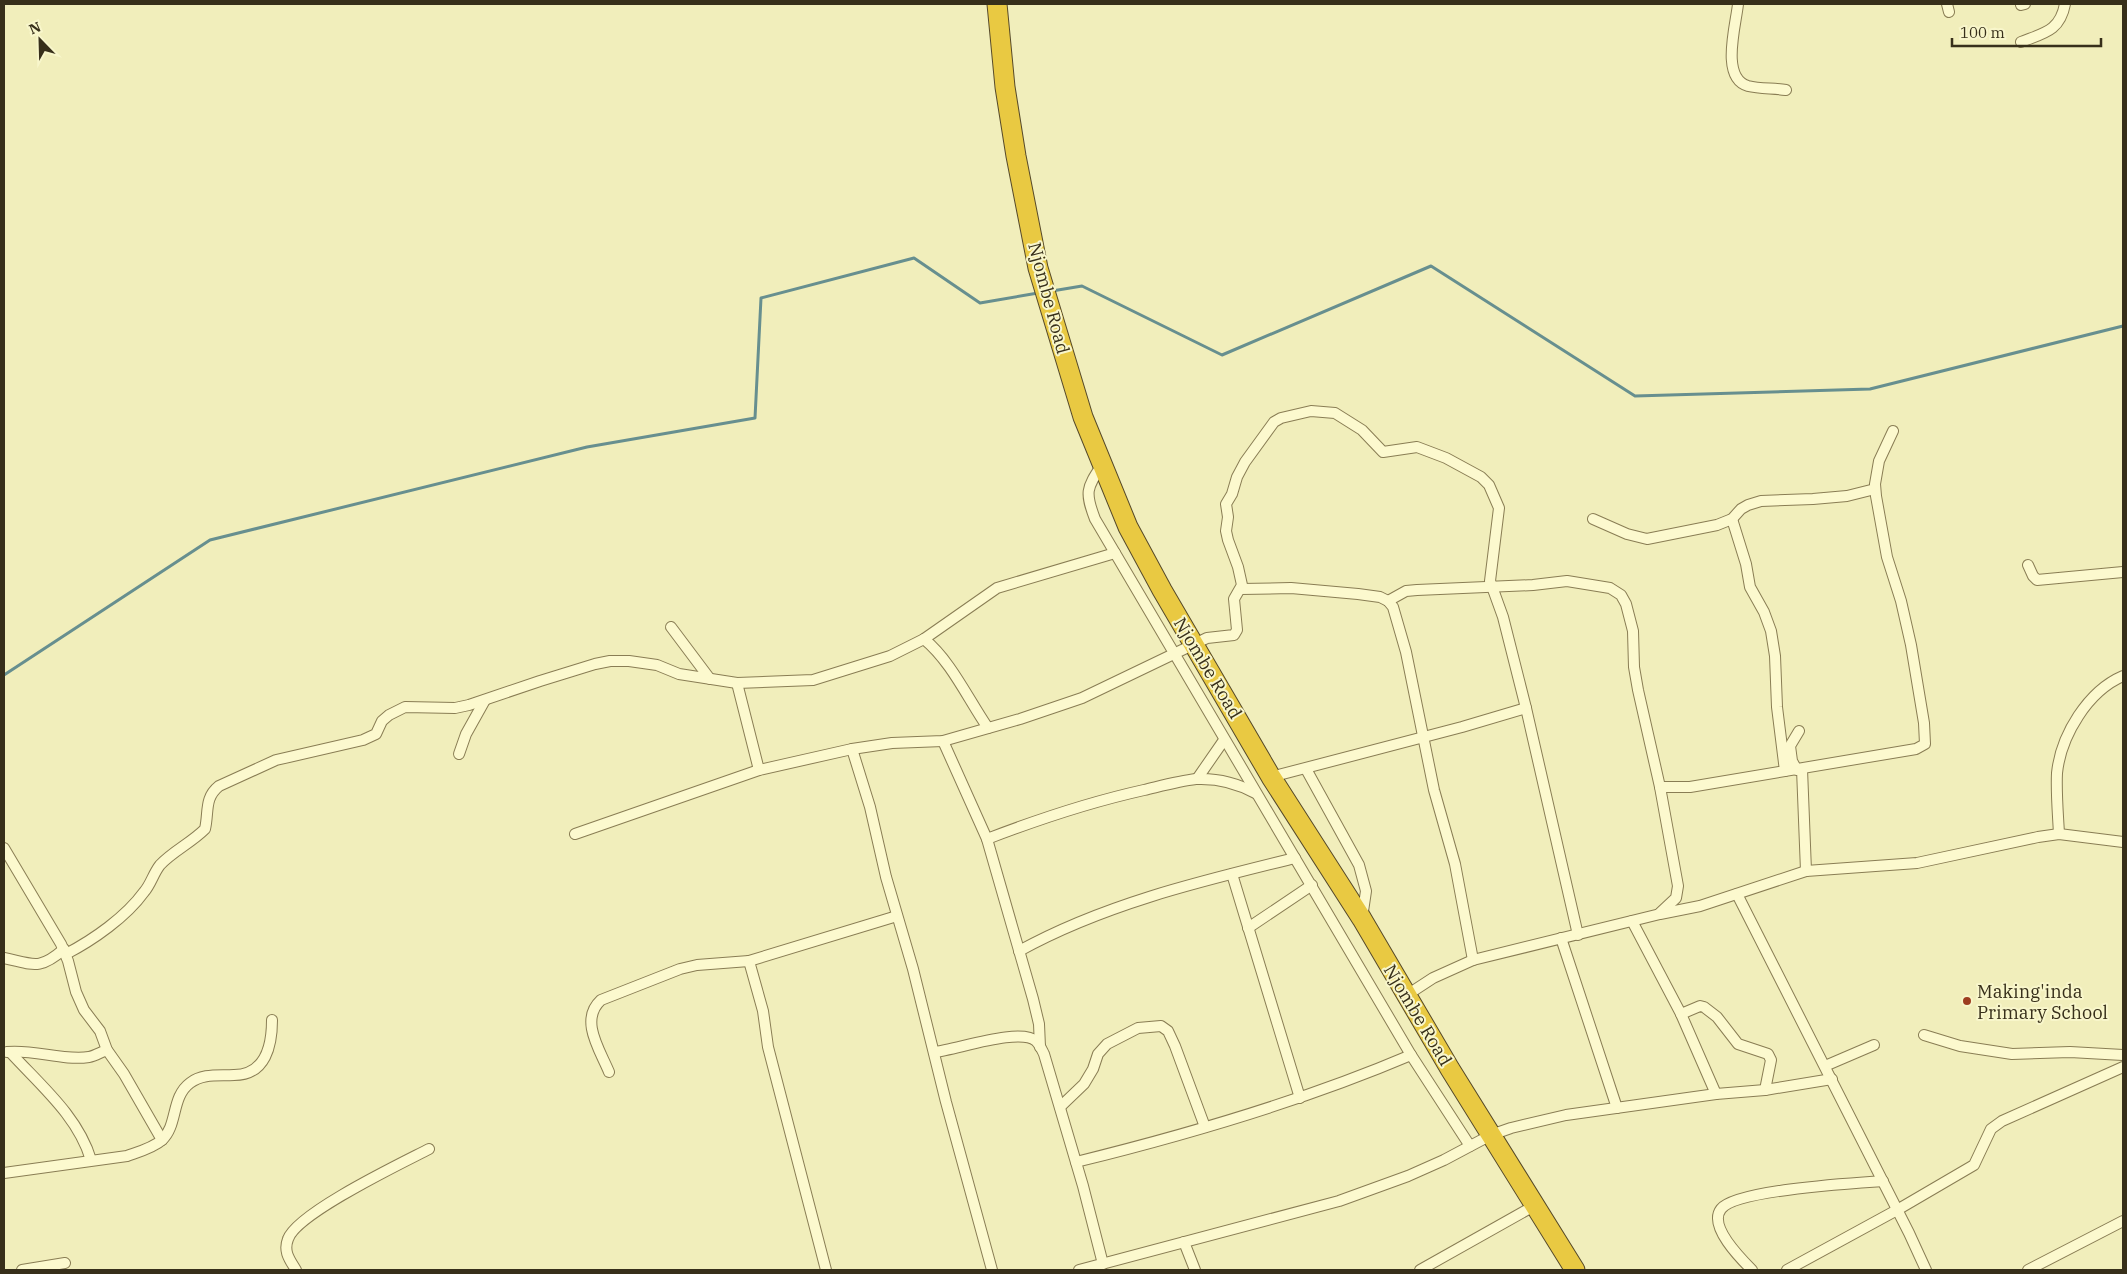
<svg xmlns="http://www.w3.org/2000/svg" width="2127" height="1274" font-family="'IBM Plex Serif',serif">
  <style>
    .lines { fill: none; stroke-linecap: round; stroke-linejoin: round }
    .stream { stroke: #678f8f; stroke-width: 3 }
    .street-casing { stroke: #897d54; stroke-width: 12 }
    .highway-casing { stroke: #564929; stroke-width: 21 }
    .street { stroke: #fcf9ce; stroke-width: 10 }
    .highway { stroke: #e9c942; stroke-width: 19 }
    .poi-dot { fill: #9d3d1f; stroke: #f8f6cb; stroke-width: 2 }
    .labels { text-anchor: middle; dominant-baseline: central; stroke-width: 4; stroke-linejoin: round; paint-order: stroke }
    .street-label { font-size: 18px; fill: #372f1a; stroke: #f8f6cb }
    .poi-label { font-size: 18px; fill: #372f1a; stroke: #f8f6cb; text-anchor: start }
  </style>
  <rect width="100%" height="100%" fill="#f1eebb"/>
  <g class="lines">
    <g class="stream">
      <polyline points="1052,291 1082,286 1222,355 1431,266 1635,396 1870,389 2123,326"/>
      <polyline points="4,675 210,540 587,447 755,418 761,298 914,258 980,303 1038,293"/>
    </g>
    <g class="street-casing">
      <g id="street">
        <path d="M1738,4C1736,25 1720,78 1748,86C1760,89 1773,88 1786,90"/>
        <polyline points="1947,4 1949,12"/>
        <polyline points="2021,5 2025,4"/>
        <path d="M2021,42C2044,33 2060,31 2065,4"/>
        <path d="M1102,465C1086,488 1085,493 1095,519L1411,1055L1470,1146"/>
        <polyline points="1593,519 1627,534 1647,539 1717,525 1732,519 1741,509 1748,505 1761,501 1813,499 1847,496 1875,489"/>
        <polyline points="1732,519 1746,564 1750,587 1764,612 1771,631 1775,656 1777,707 1785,771"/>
        <polyline points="2028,565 2033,576 2037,580 2123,572"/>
        <polyline points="1241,589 1291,588 1358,594 1380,597 1388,601 1393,607 1406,652 1434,790 1455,864 1473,960"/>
        <polyline points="1388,601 1406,591 1417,590 1533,585 1567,581 1610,588 1621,595 1626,604 1633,631 1634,667 1638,690 1660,787 1678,886 1676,898 1660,913"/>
        <polyline points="671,627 710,679"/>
        <path d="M924,639C951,661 968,699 988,728"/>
        <polyline points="737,683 759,770"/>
        <polyline points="943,741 987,839 1033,999 1039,1024 1040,1047"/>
        <polyline points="852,749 870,807 886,877 913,969 946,1102 992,1270"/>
        <polyline points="459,754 466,734 485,700"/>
        <polyline points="1306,769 1359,865 1366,891 1362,918"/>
        <polyline points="1802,769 1806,871"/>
        <polyline points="1797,770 1792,761 1790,746 1799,731"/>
        <polyline points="1271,777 1462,727 1526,708"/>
        <polyline points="1197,779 1224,740"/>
        <polyline points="1660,787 1690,787 1916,749 1925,744 1924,723 1911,645 1901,601 1887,557 1876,496 1875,484 1879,461 1893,431"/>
        <polyline points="575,834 759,770 852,749 892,743 943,741 1020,719 1082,698 1207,638 1234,635 1237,630 1234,599 1242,585 1238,567 1228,540 1226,531 1228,517 1226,504 1232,494 1237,477 1245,462 1274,422 1281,418 1311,411 1335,413 1362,430 1383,452 1417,447 1446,458 1481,477 1489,485 1499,508 1490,581 1503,617 1526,708 1578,935"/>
        <path d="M2059,834C2058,814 2056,793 2057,773C2061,735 2088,691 2123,676"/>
        <path d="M987,839C1039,819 1090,802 1144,790C1161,786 1179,781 1196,779C1218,778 1237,783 1255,793"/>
        <polyline points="4,848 61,944 68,961 76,992 84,1010 100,1031 107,1050 124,1074 162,1140"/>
        <polyline points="1232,874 1300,1098"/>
        <polyline points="1737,894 1909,1233 1926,1270"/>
        <polyline points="1632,921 1681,1014 1716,1094"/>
        <polyline points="1248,928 1312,885"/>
        <polyline points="1561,938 1617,1108"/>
        <path d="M1019,951C1104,904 1201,881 1295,858"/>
        <path d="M66,954C93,940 126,917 144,892C151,884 153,874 160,865C173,851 191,843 205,829C209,812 204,798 219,786L276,760L363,740L376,734L382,721L389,715L405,707L455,708L469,705L540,681L595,664L610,661H629L657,665L679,674L737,683L813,680L890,656L924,639L997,588L1115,553"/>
        <path d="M4,958C33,964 39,971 64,949"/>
        <polyline points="1407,995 1433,978 1473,960 1660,914 1700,906 1806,871 1917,863 2038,837 2059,834 2123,842"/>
        <polyline points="1681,1014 1700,1006 1704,1007 1717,1017 1738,1044 1768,1054 1771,1060 1765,1090"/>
        <polyline points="1924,1035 1960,1046 2012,1054 2070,1052 2123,1055"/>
        <path d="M7,1052C34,1049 62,1061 89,1057C95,1056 101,1052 107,1050"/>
        <path d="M10,1052C40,1085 78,1116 91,1160"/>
        <path d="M934,1052C956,1050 1020,1027 1036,1041C1040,1045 1042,1050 1044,1054L1083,1186L1103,1264"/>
        <polyline points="1825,1066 1874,1045"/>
        <path d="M609,1072C600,1050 579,1020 601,1000L680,969L697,965L749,961"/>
        <polyline points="1060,1107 1084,1084 1093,1069 1098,1054 1107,1044 1138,1028 1161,1026 1168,1031 1175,1046 1205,1127"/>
        <path d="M1076,1162C1190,1134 1303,1101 1411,1055"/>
        <path d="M4,1173L127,1156C138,1152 153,1148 162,1140C178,1125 171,1097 190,1083C203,1073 219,1076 234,1075C266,1075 272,1045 272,1020"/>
        <polyline points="1184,1242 1195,1270"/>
        <polyline points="22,1270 65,1263"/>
        <path d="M296,1270C290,1260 283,1252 288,1239C297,1213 402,1163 429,1149"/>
        <polyline points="826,1270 768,1047 763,1011 749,961 897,916"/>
        <polyline points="1079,1270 1339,1201 1408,1176 1444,1160 1491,1135 1511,1128 1566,1115 1716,1094 1765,1090 1832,1079"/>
        <polyline points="1420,1270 1534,1206"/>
        <path d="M1752,1270C1741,1259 1708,1226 1721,1209C1735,1190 1855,1183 1883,1181"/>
        <polyline points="1787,1270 1897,1210 1974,1165 1991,1129 2002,1121 2123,1067"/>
        <polyline points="2028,1270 2123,1221"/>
      </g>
    </g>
    <g class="highway-casing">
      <polyline id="highway" points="997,4 1005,87 1016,156 1038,268 1083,417 1128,527 1162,590 1271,777 1362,919 1450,1069 1575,1270"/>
    </g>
    <use href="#street" class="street"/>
    <use href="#highway" class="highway"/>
  </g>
  <circle class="poi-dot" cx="1967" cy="1001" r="5"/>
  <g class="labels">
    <g class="street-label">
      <text transform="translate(1049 298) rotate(75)">Njombe Road</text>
      <text transform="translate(1208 668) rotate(59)">Njombe Road</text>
      <text transform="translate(1418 1015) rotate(59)">Njombe Road</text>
    </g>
    <g class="poi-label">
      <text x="1977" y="991">Making'inda<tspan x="1977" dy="21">Primary School</tspan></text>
    </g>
  </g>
  <rect width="2127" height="1274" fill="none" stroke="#372f1a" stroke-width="10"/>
  <g transform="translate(40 40) rotate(337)" stroke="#f8f6cb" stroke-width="4" paint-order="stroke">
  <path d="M0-4L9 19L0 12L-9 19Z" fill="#372f1a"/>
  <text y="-8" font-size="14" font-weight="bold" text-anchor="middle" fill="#372f1a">N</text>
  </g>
  <path d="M1952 38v8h149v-8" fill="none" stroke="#372f1a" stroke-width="2.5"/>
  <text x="1960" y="38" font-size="15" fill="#372f1a" stroke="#f8f6cb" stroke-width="4" paint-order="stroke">100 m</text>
</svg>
